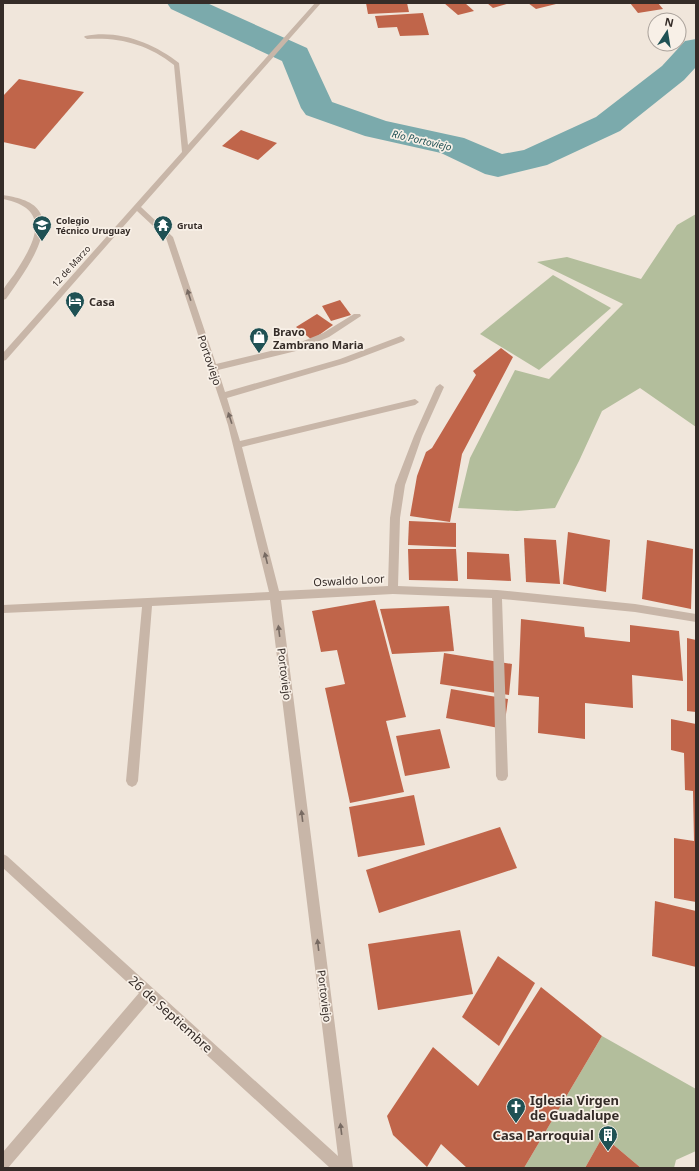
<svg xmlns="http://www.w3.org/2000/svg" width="699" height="1171" font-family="'Noto Sans',sans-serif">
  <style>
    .green { fill: #b3be9c }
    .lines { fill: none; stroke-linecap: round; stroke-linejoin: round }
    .river { fill: #7baaac; fill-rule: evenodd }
    .building { fill: #c0654a }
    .minor { fill: #c8b6a8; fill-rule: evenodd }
    .oneway { fill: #776a62 }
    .labels { text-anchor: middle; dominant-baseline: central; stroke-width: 3.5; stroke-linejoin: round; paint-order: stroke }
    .far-poi-label { font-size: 9px; font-weight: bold; fill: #352c28; stroke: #f8f0e7; text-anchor: start }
    .far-street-label { font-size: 9px; fill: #352c28; stroke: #f8f0e7 }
    .far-water-label { font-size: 10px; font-style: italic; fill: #1f5154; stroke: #f8f0e7 }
    .poi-label { font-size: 11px; font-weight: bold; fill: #352c28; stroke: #f8f0e7; text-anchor: start }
    .street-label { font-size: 11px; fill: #352c28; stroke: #f8f0e7 }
    .near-street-label { font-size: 13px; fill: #352c28; stroke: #f8f0e7 }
    .near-poi-label { font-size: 13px; font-weight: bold; fill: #352c28; stroke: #f8f0e7; text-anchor: start }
  </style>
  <rect width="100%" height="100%" fill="#f0e6db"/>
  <g class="green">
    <polygon points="696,214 696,427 640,388 602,411 579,461 555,508 517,511 458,508 470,458 515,370 549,379 623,304 537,262 567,257 641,279 677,225"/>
    <polygon points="553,275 611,308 539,370 480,334"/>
    <polygon points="602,1036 696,1089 696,1151 676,1160 674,1168 641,1168 603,1136 585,1168 524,1168"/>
  </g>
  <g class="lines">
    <polygon class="river" points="167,3 207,3 307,48 332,102 386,121 464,138 502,154 524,150 596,117 662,66 685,41 696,39 696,67 684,80 620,131 547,165 498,177 485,174 441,153 365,136 306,115 301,108 282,61 171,9"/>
  </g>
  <g class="building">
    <polygon points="366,3 407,3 409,12 368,14"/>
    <polygon points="444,3 465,3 474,11 458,15"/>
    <polygon points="487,3 510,3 493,8"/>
    <polygon points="528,3 554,3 556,4 536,9"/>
    <polygon points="630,3 658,3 663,9 638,13"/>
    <polygon points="423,13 429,35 400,36 397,27 378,28 375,16"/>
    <polygon points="19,79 84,92 35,149 3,142 3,96"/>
    <polygon points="241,130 277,143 258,160 222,146"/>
    <polygon points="340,300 351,315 331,321 322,306"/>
    <polygon points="317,314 333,325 312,340 296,327"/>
    <polygon points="501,348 513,357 462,454 450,522 410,516 417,476 426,452 432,448 476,375 473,371"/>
    <polygon points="409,521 456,523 456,547 408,545"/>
    <polygon points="568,532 610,540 606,592 563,584"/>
    <polygon points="524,538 556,540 560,584 526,582"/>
    <polygon points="647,540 693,549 691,609 642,599"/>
    <polygon points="408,549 456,549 458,581 409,580"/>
    <polygon points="467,552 509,554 511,581 467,579"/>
    <polygon points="375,600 406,717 386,721 404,792 350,803 325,688 345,684 337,650 321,652 312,611"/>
    <polygon points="449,606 454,651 392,654 380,609"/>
    <polygon points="521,619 584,627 585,637 630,642 630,625 679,631 683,681 632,675 633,708 585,703 585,739 538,733 539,697 518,695"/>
    <polygon points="687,638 696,640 696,712 687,711"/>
    <polygon points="444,653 512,664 509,695 440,684"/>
    <polygon points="451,689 508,699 504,729 446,718"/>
    <polygon points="671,719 696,724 696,902 674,898 674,838 694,841 693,791 685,790 684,753 671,750"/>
    <polygon points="440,729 450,768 405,776 396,736"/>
    <polygon points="414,795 425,845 358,857 349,807"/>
    <polygon points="500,827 517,868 379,913 366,870"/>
    <polygon points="655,901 696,911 696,967 652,956"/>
    <polygon points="460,930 473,994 378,1010 368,944"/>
    <polygon points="498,956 535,983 499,1046 462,1017"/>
    <polygon points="541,987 602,1036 524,1168 467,1168 441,1144 427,1167 393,1135 387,1116 433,1047 478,1086"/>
    <polygon points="603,1136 641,1168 585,1168"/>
  </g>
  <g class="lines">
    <g class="minor">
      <path d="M315,3H321L141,207L173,237L216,364L291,346L323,333L354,314H360L361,316L329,337L296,351L218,370L225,392L340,359L401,336L405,339L404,341L346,363L227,398L240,441L415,399L419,402L415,405L242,447L279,591L388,586L390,518L395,485L414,436L436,387L440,384L444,387L422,436L405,485L400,518L398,586L497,590L635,604L696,614V622L635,612L502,599L508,776L506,780L502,781L498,780L496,776L492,598L393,594L281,600L353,1168H330L149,1002L8,1168H3V1152L139,993L3,868V854L7,856L338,1156L270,600L152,606L138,781L136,785L132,787L128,785L126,781L142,607L3,613V605L269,592L228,425L166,238L137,211L6,360L3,361V353L182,152L174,65C148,44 119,37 87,39L84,37L85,36C118,29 154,43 179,63L188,145Z"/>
      <path d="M3,195C15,197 32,200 39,211C55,234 19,280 6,299L3,300C3,297 2,293 3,291C5,285 12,278 15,273C35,242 53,209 3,199Z"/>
    </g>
  </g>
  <defs><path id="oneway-solid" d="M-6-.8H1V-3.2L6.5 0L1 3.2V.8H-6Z"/></defs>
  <g class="oneway">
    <use href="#oneway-solid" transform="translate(189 295) rotate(-108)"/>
    <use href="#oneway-solid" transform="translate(230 418) rotate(-108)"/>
    <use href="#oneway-solid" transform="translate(266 558) rotate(-104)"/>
    <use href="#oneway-solid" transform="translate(279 631) rotate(-97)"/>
    <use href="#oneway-solid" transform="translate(302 816) rotate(-97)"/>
    <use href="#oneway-solid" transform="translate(318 945) rotate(-97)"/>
    <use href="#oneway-solid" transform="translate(341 1129) rotate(-97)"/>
  </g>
  <defs>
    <g id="school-pin" transform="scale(1)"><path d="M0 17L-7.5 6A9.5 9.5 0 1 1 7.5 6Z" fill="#1f5154" stroke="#f8f0e7"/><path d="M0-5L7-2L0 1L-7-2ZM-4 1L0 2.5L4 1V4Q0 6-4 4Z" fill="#fff"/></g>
    <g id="temple-pin" transform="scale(1)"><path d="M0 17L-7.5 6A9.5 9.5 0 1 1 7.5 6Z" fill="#1f5154" stroke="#f8f0e7"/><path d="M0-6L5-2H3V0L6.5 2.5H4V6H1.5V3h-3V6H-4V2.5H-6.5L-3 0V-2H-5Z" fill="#fff"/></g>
    <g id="hotel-pin" transform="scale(1)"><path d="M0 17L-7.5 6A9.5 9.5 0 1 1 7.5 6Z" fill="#1f5154" stroke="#f8f0e7"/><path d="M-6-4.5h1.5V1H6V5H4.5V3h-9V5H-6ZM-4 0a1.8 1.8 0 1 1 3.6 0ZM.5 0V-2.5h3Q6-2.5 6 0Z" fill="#fff"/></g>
    <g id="shop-pin" transform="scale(1)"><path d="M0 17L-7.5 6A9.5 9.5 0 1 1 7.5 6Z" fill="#1f5154" stroke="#f8f0e7"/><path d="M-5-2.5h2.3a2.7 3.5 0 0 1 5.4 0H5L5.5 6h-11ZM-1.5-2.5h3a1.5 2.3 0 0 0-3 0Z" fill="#fff"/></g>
    <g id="church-pin" transform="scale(1)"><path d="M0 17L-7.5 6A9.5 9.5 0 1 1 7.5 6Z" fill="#1f5154" stroke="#f8f0e7"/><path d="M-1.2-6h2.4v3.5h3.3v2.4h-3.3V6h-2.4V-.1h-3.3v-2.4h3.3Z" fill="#fff"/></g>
    <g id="building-pin" transform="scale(1)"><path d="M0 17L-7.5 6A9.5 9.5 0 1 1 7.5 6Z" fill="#1f5154" stroke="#f8f0e7"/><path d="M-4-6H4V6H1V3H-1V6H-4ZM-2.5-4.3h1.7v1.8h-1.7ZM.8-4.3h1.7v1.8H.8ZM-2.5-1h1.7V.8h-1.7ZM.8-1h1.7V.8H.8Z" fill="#fff"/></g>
  </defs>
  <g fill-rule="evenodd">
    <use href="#school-pin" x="42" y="225"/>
    <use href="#temple-pin" x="163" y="225"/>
    <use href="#hotel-pin" x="75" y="301"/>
    <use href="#shop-pin" x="259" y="337"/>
    <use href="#church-pin" x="516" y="1107"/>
    <use href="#building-pin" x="608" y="1135"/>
  </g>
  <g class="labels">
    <g class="far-poi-label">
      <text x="56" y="220">Colegio<tspan x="56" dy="10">Técnico Uruguay</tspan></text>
      <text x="177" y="225">Gruta</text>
    </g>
    <g class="far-street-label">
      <text transform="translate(71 266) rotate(-48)">12 de Marzo</text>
    </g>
    <g class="far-water-label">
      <text transform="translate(422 140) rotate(13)">Río Portoviejo</text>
    </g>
    <g class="poi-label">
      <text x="89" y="301">Casa</text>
      <text x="273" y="331">Bravo<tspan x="273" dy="13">Zambrano Maria</tspan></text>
    </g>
    <g class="street-label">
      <text transform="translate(210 360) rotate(71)">Portoviejo</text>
      <text transform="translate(349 580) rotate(-3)">Oswaldo Loor</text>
      <text transform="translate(285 674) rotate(83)">Portoviejo</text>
      <text transform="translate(325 996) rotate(83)">Portoviejo</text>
    </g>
    <g class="near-street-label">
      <text transform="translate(171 1014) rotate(42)">26 de Septiembre</text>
    </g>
    <g class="near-poi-label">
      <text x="530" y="1100">Iglesia Virgen<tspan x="530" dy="15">de Guadalupe</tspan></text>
      <text x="594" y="1135" text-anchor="end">Casa Parroquial</text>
    </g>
  </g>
  <rect width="699" height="1171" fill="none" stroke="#352c28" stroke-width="8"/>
  <g transform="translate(667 32) rotate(12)"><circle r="19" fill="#f8f0e7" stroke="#aaa29b"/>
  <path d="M0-3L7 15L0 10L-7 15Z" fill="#1f5154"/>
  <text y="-6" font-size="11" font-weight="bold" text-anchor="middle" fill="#352c28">N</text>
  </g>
</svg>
